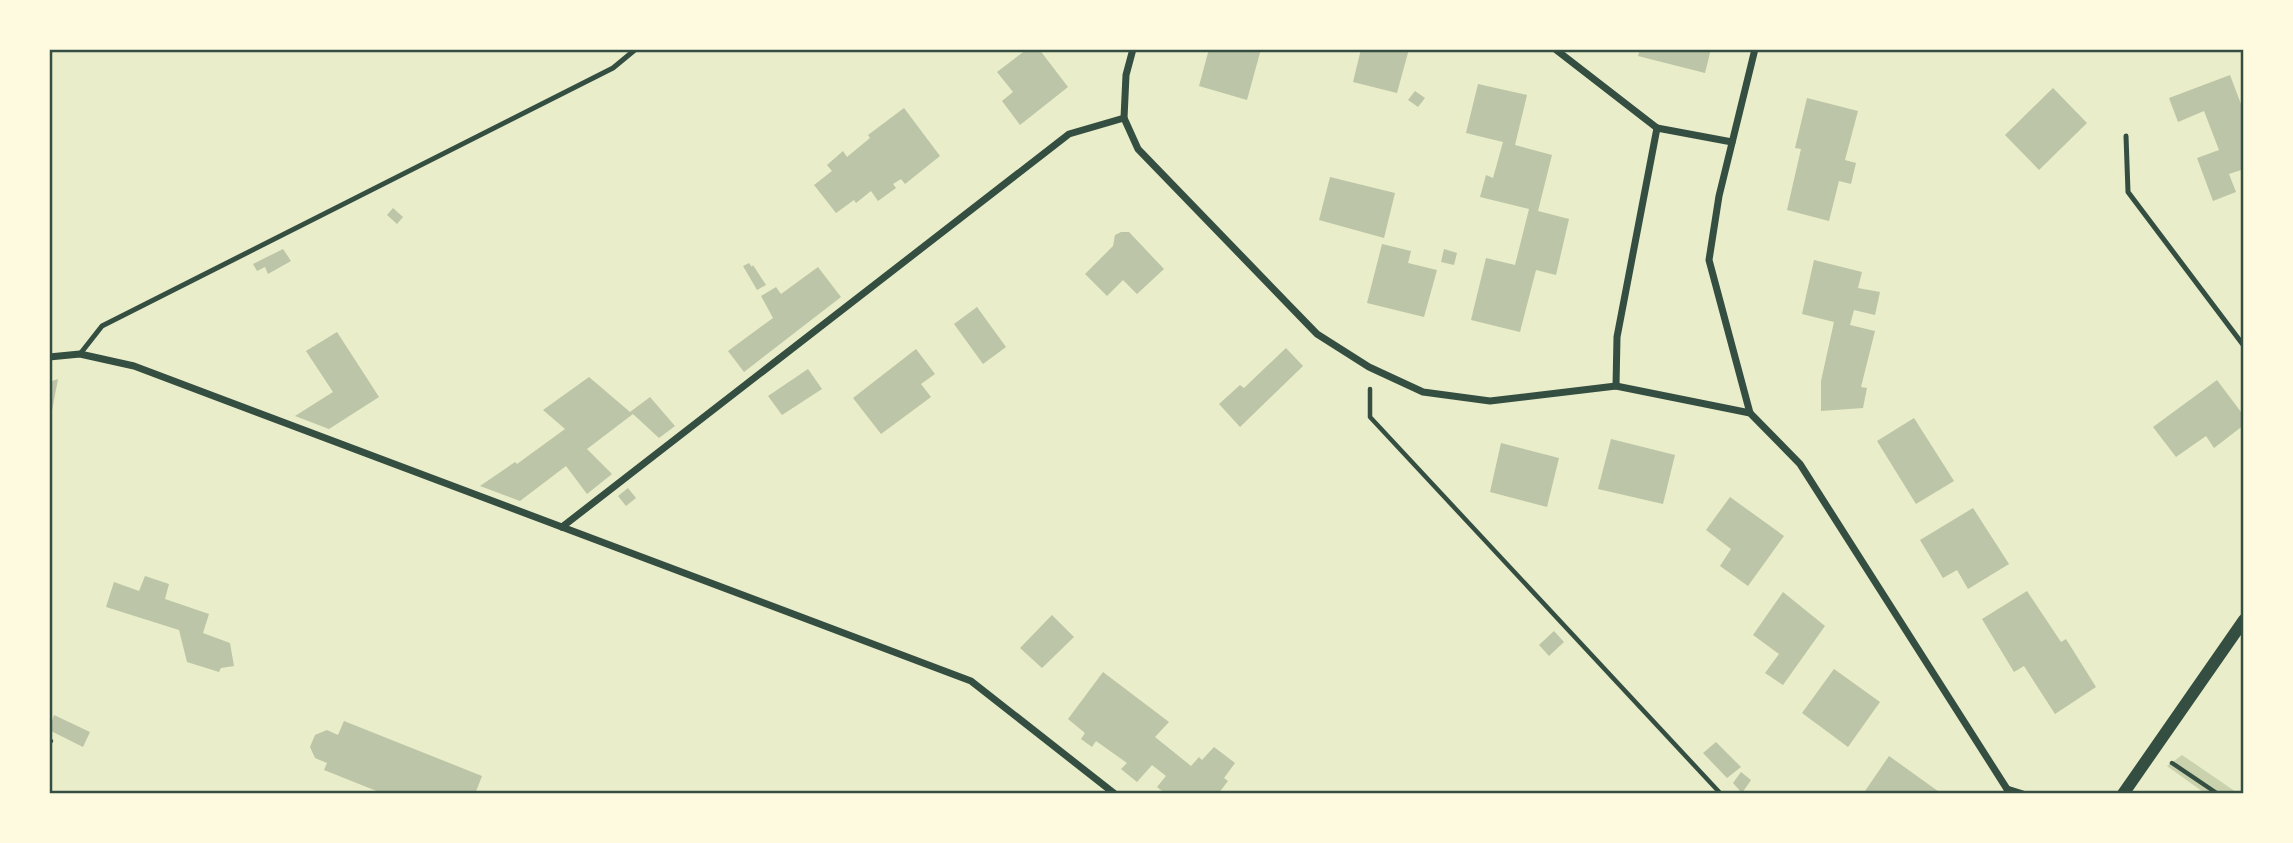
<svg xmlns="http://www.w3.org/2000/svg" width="2293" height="843" font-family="Karla,sans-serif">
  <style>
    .green { fill: #cad2ad }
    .building { fill: #bcc5a7 }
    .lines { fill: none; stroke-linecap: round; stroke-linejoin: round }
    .path { stroke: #344e41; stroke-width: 4.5 }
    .service { stroke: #344e41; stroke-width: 5 }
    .minor { stroke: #344e41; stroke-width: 7 }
    .tertiary { stroke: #344e41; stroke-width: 12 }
    .neatline { fill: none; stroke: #344e41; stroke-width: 2.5 }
  </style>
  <rect width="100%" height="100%" fill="#e9edc9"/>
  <polygon class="green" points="2182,755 2239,794 2206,794 2167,766"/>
  <g class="building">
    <polygon points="1027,49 1039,49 1068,87 1020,125 1002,101 1013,92 997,72"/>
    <polygon points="1209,49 1261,49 1247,100 1199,86"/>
    <polygon points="1361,49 1409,49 1397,93 1353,82"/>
    <polygon points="1640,49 1711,49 1705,73 1638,56"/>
    <polygon points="2230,75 2244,112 2244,169 2229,174 2236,192 2213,201 2197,158 2219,150 2204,111 2178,122 2169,98"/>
    <polygon points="1478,84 1527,95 1515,145 1552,155 1538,211 1569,219 1556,275 1536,270 1520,332 1471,320 1486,258 1515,265 1529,209 1480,197 1486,175 1493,178 1503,142 1466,133"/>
    <polygon points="2053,88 2087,123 2039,170 2005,135"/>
    <polygon points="1415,91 1425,98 1418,107 1408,100"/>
    <polygon points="1807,98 1858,111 1845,160 1856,163 1851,184 1839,181 1829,221 1787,210 1801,149 1795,148"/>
    <polygon points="904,108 940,156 905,184 901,179 893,184 896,188 878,201 871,191 856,203 854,200 836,213 814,185 832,171 827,165 843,151 847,157 870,138 868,135"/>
    <polygon points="1330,177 1395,193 1384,238 1319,220"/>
    <polygon points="393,208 403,217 397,224 387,215"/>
    <polygon points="1121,232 1129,232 1164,269 1137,294 1123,280 1107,296 1085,274 1113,246 1115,235"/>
    <polygon points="1382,244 1411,251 1408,263 1437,270 1424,317 1367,303"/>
    <polygon points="283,249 291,261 268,274 265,267 257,271 253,264"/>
    <polygon points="1444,249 1457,253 1454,265 1441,262"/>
    <polygon points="1814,260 1862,272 1858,288 1880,292 1875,315 1854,310 1850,325 1875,331 1861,387 1867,388 1863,408 1821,411 1821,381 1834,322 1802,314"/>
    <polygon points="749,263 752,267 753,265 766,285 757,290 743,266"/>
    <polygon points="818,267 841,297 744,372 728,351 773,318 761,296 776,287 781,294"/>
    <polygon points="977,307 1006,347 983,364 954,324"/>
    <polygon points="337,332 379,397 329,429 295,416 333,392 306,351"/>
    <polygon points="1286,348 1303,366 1240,427 1219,404 1240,385 1244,388"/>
    <polygon points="916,349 935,374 921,384 931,397 881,434 853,398"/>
    <polygon points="808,369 822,389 782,415 768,396"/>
    <polygon points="589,377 630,412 650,397 675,426 659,438 633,414 587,449 612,474 587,494 566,466 520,501 480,486 515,462 517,464 565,429 543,410"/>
    <polygon points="58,379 50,421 49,421 49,382"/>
    <polygon points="2217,380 2244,416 2244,425 2214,448 2206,436 2176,457 2153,427"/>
    <polygon points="1914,418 1954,481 1916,504 1877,441"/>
    <polygon points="1611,439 1675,455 1663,504 1598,489"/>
    <polygon points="1501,443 1559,458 1547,507 1490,492"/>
    <polygon points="628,488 636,498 626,506 618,496"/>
    <polygon points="1730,497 1784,536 1748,586 1720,566 1731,549 1706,530"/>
    <polygon points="1973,508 2009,564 1968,589 1957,570 1943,578 1920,540"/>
    <polygon points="145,576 169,584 165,599 209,614 203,633 230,643 234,666 221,668 219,672 187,662 179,630 106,607 114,582 139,591"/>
    <polygon points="2027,591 2061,642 2066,639 2096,687 2055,714 2024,666 2014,672 1982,619"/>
    <polygon points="1783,592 1825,626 1783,685 1765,673 1779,654 1753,635"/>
    <polygon points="1052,615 1074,637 1042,668 1020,648"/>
    <polygon points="1554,631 1564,642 1549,656 1539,645"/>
    <polygon points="1834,669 1880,702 1848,747 1802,713"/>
    <polygon points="1103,672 1169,722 1155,737 1191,766 1199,757 1202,760 1214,747 1235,763 1224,778 1228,781 1218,794 1166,794 1157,787 1166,776 1152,765 1137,782 1121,769 1127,763 1096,741 1092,747 1081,739 1085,733 1068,719"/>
    <polygon points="54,715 90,732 83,747 49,730"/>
    <polygon points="344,721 482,776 475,794 384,794 324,770 327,763 315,758 310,747 315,735 327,730 338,735"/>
    <polygon points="1716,742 1741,767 1727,778 1703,753"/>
    <polygon points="1889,756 1942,794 1863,794"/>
    <polygon points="1741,772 1751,780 1742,793 1733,783"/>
  </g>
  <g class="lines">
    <g class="path">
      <polyline points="1370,389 1370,417 1721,794"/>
      <polyline points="49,740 51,741"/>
      <polyline points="2172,763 2218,794"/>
    </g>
    <g class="service">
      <polyline points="2126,136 2128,192 2244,346"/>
      <polyline points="80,354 102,326 613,68 636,49"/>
    </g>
    <g class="minor">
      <polyline points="1133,49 1126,75 1124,118 1138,149 1317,334 1369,367 1423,392 1490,401 1616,386 1750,413 1800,464 2007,789"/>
      <polyline points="1555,49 1657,128"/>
      <polyline points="49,357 80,354 134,366 971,681 1115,794"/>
      <polyline points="1616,386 1617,337 1657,128 1732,142"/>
      <polyline points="1750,413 1709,260 1719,196 1755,49"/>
      <polyline points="562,527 1069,134 1124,118"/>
      <polyline points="2009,794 2007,789 2023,794"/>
    </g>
    <polyline class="tertiary" points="2123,794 2244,620"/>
  </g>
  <rect width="2293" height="843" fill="none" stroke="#fefae0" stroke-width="102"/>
  <rect x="51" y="51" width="2191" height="741" class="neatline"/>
</svg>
